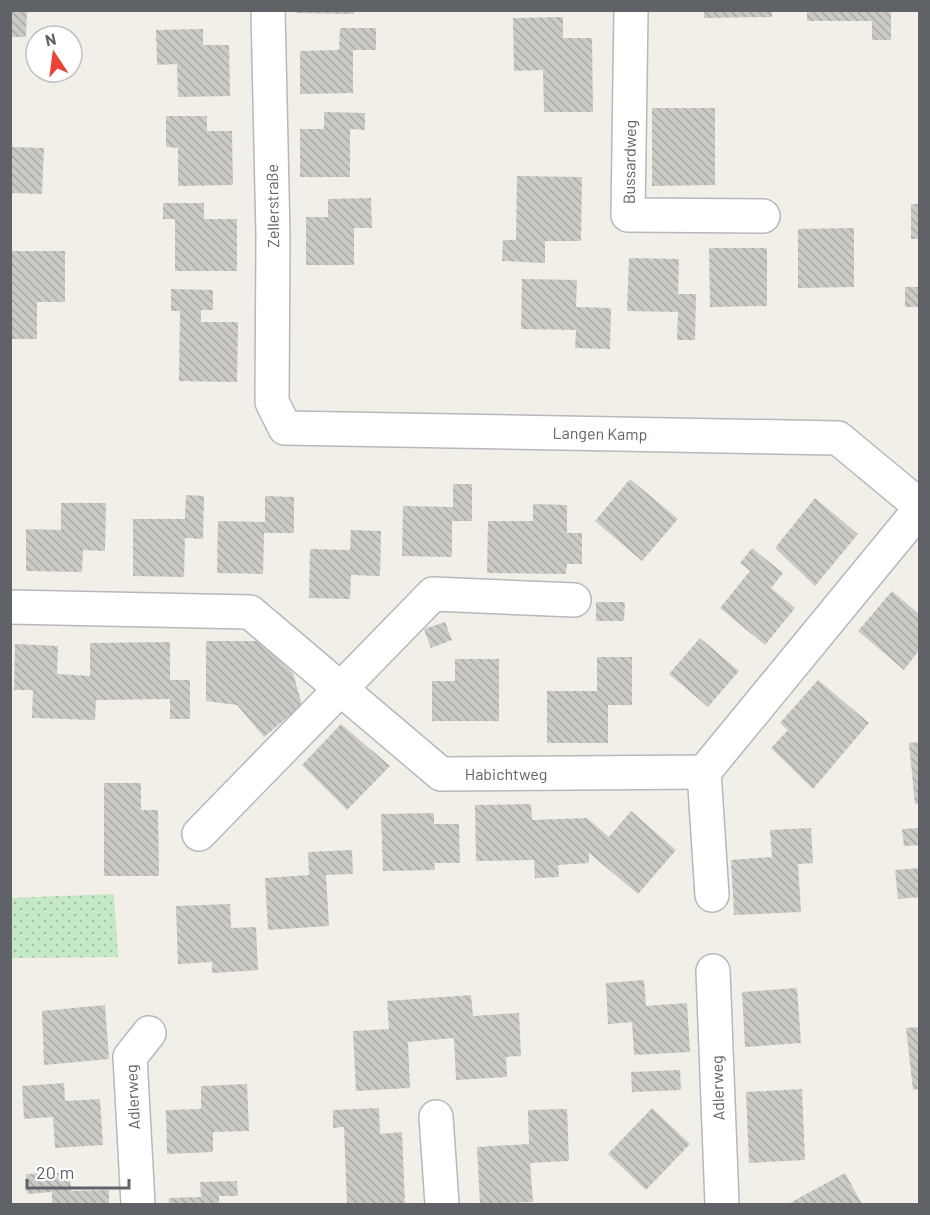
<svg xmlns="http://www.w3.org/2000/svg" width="930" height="1215" font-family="Barlow,sans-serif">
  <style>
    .grass { fill: url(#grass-dots) }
    .building { fill: url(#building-back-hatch) }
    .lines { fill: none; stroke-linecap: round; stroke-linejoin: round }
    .minor-casing { stroke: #b5b8bc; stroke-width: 36 }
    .minor { stroke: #fff; stroke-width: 33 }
    .labels { text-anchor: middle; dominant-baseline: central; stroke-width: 6; stroke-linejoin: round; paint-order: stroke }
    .street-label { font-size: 16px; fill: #5f6368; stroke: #fff }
  </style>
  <defs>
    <pattern id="grass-dots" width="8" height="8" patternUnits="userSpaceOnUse" patternTransform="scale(1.5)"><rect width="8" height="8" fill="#c5e8c5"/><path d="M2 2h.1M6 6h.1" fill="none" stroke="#a3c0a4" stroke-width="1.8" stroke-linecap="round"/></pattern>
    <pattern id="building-back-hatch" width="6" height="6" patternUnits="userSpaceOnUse" patternTransform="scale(1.5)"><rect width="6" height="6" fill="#cccac5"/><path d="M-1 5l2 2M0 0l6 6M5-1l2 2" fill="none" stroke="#a9a8a4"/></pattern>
  </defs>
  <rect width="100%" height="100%" fill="#f1efe8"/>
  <polygon class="grass" points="114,894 118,957 11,958 11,898"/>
  <g class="building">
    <polygon points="10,10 27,10 26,37 10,37"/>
    <polygon points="295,10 354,10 354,14 295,13"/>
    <polygon points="704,10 772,10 772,17 704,18"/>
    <polygon points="807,10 891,10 891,40 872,40 872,21 807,21"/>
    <polygon points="563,17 563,38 592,38 593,112 544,112 543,70 514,71 513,18"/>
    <polygon points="340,28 376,28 376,50 353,50 353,93 300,94 300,51 339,50"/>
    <polygon points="203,29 203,45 229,45 230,96 178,97 177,64 157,65 156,30"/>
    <polygon points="652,108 715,108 715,185 652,186"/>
    <polygon points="324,112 365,113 365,130 350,129 350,177 300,177 300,129 324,129"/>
    <polygon points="166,116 207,116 207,131 232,131 233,185 178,186 178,148 166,147"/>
    <polygon points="10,147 44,148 42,194 10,193"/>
    <polygon points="517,176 582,177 581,241 545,241 545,263 502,261 503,240 516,240"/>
    <polygon points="371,198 372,228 354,228 354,265 306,265 306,217 328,217 328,199"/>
    <polygon points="163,203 204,203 204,219 237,219 237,271 175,271 175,219 163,219"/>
    <rect x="911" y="204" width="9" height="35"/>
    <polygon points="854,228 854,287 798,288 798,229"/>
    <polygon points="709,248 767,248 767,306 710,307"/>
    <polygon points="10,251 65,251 65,302 37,302 37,339 10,339"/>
    <polygon points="629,258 679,259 678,294 696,294 695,340 677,340 678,312 627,311"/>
    <polygon points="522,279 577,280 576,307 611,308 610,349 575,348 576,330 521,329"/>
    <rect x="905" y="287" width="15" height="20"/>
    <polygon points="171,289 213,290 213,310 201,310 201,322 238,322 237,382 179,381 180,311 171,311"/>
    <polygon points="630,479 678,519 642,561 595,521"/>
    <polygon points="453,484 472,484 472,521 452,521 452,557 402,556 403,506 453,507"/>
    <polygon points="186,495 204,496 203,539 185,538 184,577 133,576 133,519 185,519"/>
    <polygon points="265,496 294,497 294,533 264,533 263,574 217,573 218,521 265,522"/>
    <polygon points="815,498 858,534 815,586 775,548"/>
    <polygon points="61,503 106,503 105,551 83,550 82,572 26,571 26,529 61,530"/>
    <polygon points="533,504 567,505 567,533 582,533 582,564 567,564 566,574 487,573 488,521 533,521"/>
    <polygon points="351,530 381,531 380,576 351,575 350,599 309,598 310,549 350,550"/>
    <polygon points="752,548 783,573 771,588 795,608 765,645 720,608 750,571 740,563"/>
    <polygon points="892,591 920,615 920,649 904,670 858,631"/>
    <polygon points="596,602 625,602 624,621 596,621"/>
    <polygon points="445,622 452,640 431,648 424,629"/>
    <polygon points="700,638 739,671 708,707 669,674"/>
    <polygon points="206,641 259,641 293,673 302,705 264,737 237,705 206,701"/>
    <polygon points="170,642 170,680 190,680 190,719 170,719 170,699 96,700 95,720 32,718 33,690 14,690 15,644 58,646 57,674 90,676 90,643"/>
    <polygon points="597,657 632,657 632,705 608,705 608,743 547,743 547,691 597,691"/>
    <polygon points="455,659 499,659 499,721 432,721 432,681 455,681"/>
    <polygon points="818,680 869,723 813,789 771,748 788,730 780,723"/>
    <polygon points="341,724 390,766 347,810 302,765"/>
    <polygon points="920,742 920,804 915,804 909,743"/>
    <polygon points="104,783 141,783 141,810 158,810 159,876 104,876"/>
    <polygon points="531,804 532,820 587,818 609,837 631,811 676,850 638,894 589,853 589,863 558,865 559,877 535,878 534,860 476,861 475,805"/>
    <polygon points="434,813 434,824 459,824 460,863 434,863 435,870 383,871 381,814"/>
    <polygon points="811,828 813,863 798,864 801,912 734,915 731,860 772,857 770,830"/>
    <polygon points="920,828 920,845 904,846 902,829"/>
    <polygon points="352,850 353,874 326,875 329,926 268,930 265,878 309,875 308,852"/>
    <polygon points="920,868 920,897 898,899 895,870"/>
    <polygon points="230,904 231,928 256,927 258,970 212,973 212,962 178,964 176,906"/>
    <polygon points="644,980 646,1006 687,1003 690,1052 634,1055 632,1022 608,1024 606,983"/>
    <polygon points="797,988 801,1043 745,1047 742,992"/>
    <polygon points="471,995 473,1016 519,1013 521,1056 506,1057 507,1077 456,1080 454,1038 408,1042 410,1088 356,1091 353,1031 389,1029 387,1001"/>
    <polygon points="105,1005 109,1059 44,1065 42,1011"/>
    <polygon points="920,1027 920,1089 913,1090 906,1028"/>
    <polygon points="680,1070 681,1090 632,1092 631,1072"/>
    <polygon points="64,1083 65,1101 100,1099 103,1145 55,1148 53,1117 24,1119 22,1086"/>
    <polygon points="247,1084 249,1131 213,1132 213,1152 167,1154 166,1110 201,1109 201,1086"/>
    <polygon points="802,1089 805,1160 749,1163 746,1092"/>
    <polygon points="379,1108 380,1134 402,1132 405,1204 347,1204 344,1127 333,1128 333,1110"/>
    <polygon points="652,1108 690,1144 646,1190 608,1154"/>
    <polygon points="567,1109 569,1161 530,1163 533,1202 480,1204 477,1147 529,1144 528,1110"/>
    <polygon points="70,1172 71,1191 109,1190 109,1204 52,1204 52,1192 27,1194 26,1174"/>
    <polygon points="845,1173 862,1204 788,1204"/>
    <polygon points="237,1181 238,1196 219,1196 219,1204 169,1204 169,1198 201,1197 200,1182"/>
  </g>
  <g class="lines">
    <g class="minor-casing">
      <g id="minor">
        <polyline points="268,10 273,236 272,402 285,428 838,438 920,506"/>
        <polyline points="631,10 628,215 763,216"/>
        <polyline points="10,607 250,612 441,774 704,772 920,509"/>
        <polyline points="704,772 712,895"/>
        <polyline points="199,834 433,594 574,600"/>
        <polyline points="713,971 722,1204"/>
        <polyline points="436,1117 442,1204"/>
        <polyline points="138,1204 130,1057 149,1033"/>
      </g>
    </g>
    <use href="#minor" class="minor"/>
  </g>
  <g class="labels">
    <g class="street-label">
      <text transform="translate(629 162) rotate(-89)">Bussardweg</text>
      <text transform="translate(272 206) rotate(-91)">Zellerstraße</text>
      <text transform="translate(600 433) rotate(1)">Langen Kamp</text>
      <text x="506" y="773">Habichtweg</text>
      <text transform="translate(717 1088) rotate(-92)">Adlerweg</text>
      <text transform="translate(132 1097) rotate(-93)">Adlerweg</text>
    </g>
  </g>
  <rect width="930" height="1215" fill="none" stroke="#5f6368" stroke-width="24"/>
  <g transform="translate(54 54) rotate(347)"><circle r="28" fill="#ffffff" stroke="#bfc1c3" stroke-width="1.5"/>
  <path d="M0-4.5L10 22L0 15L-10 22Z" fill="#ea4335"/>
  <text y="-9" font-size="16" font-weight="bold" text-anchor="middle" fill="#5f6368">N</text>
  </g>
  <path d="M27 1179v9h102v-9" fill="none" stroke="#5f6368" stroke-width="3"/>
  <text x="36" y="1179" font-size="18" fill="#5f6368" stroke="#ffffff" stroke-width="4.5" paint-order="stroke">20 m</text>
</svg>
